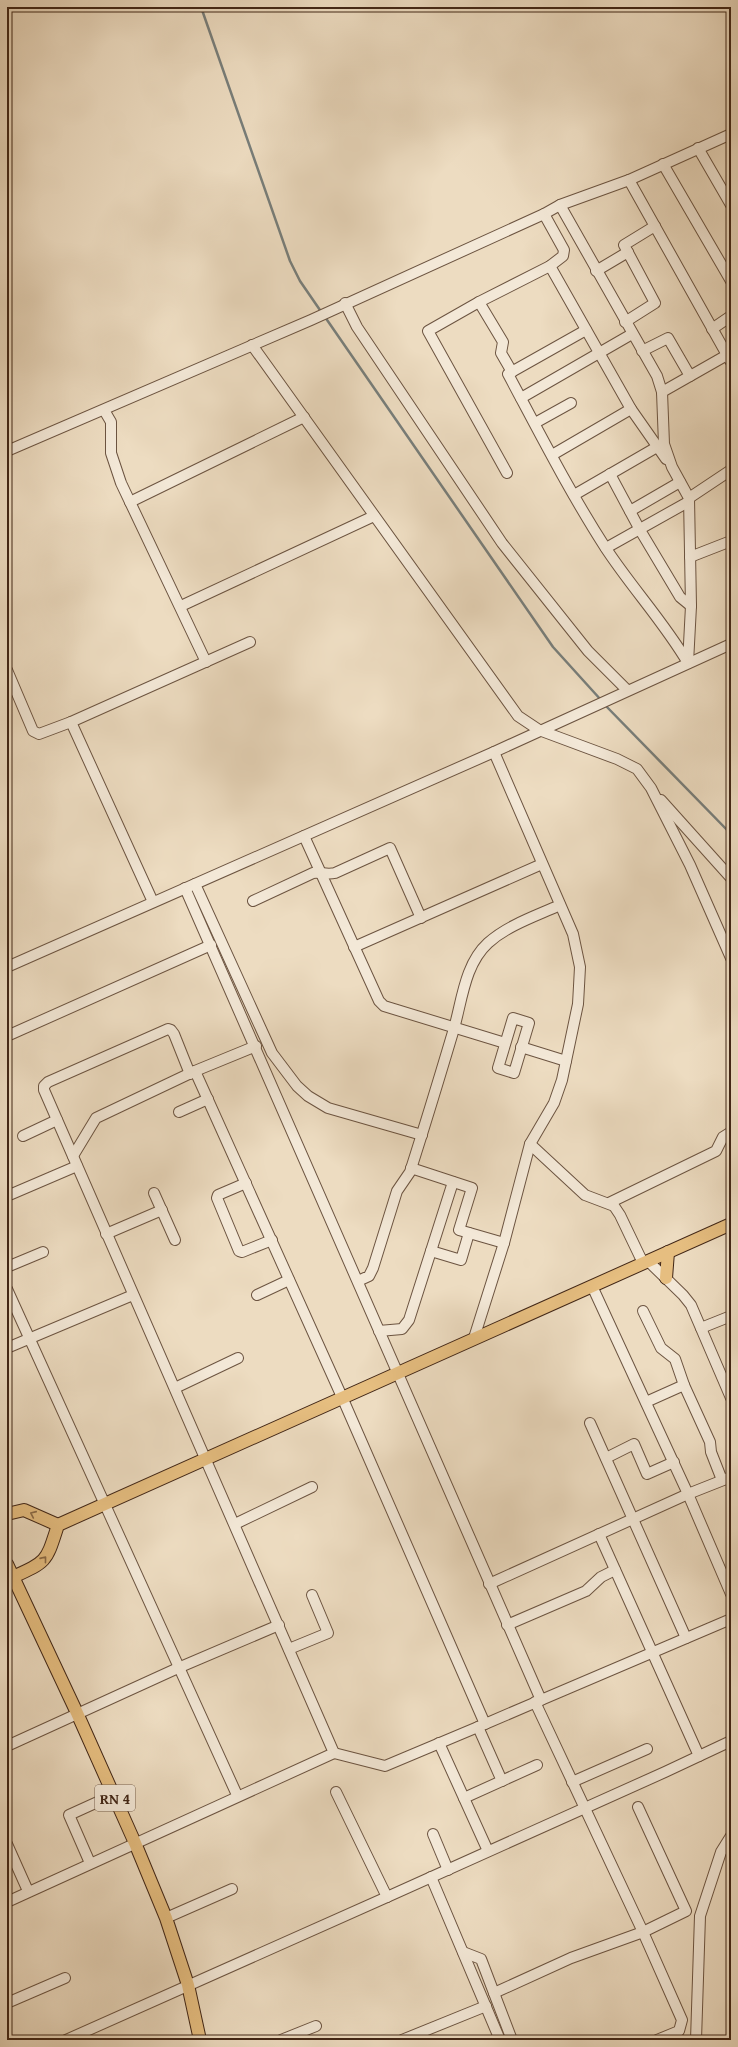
<svg xmlns="http://www.w3.org/2000/svg" width="738" height="2047" font-family="'Gentium Book Plus',serif">
  <style>
    .lines { fill: none; stroke-linecap: round; stroke-linejoin: round }
    .stream { stroke: #787e7a; stroke-width: 2.5 }
    .minor-casing { stroke: #6c5441; stroke-width: 12 }
    .major-casing { stroke: #412616; stroke-width: 14 }
    .minor { stroke: #f3e8d7; stroke-width: 10 }
    .major { stroke: #e6be80; stroke-width: 12 }
    .oneway { stroke: #8b6a46 }
    .labels { text-anchor: middle; dominant-baseline: central; stroke-width: 3.5; stroke-linejoin: round; paint-order: stroke }
    .shield { fill: #f3e8d7; stroke: #766050; stroke-width: 1 }
    .shield-label { font-size: 15px; font-weight: bold; fill: #412616 }
  </style>
  <rect width="100%" height="100%" fill="#eddcc1"/>
  <filter id="stains"><feTurbulence type="fractalNoise" baseFrequency=".005" numOctaves="4"/><feColorMatrix values="0 0 0 0 .2 0 0 0 0 .09 0 0 0 0 .02 0 0 0 .5 -.17"/></filter>
  <radialGradient id="worn" r=".72"><stop offset=".6" stop-color="#630" stop-opacity="0"/><stop offset="1" stop-color="#630" stop-opacity=".3"/></radialGradient>
  <g class="lines">
    <g class="stream">
      <polyline points="201,7 290,261 300,281 322,313"/>
      <polyline points="325,317 553,647 601,700"/>
      <polyline points="604,704 731,834"/>
    </g>
    <g class="minor-casing">
      <g id="minor">
        <polyline points="698,148 731,205"/>
        <polyline points="663,164 731,281"/>
        <polyline points="629,180 731,362"/>
        <polyline points="560,205 657,376 662,392 664,444 672,467 689,498 691,606 688,663"/>
        <polyline points="550,266 631,409 666,459"/>
        <polyline points="596,271 628,252"/>
        <polyline points="479,302 428,331 507,473"/>
        <polyline points="345,303 357,327 502,543 588,651 627,690"/>
        <polyline points="625,322 655,303 624,245 655,226"/>
        <polyline points="712,329 731,316"/>
        <path d="M586,330L508,374C539,432 569,491 605,547C631,587 664,622 688,663"/>
        <polyline points="252,345 518,716 539,730 617,759 637,769 651,788 690,865 731,958"/>
        <polyline points="642,351 668,338 690,376"/>
        <polyline points="512,372 501,353 503,342 479,302 550,266 563,256 564,250 544,214"/>
        <polyline points="662,392 727,355"/>
        <polyline points="521,398 632,334"/>
        <polyline points="104,410 111,422 111,453 121,483 206,662"/>
        <polyline points="535,423 571,403"/>
        <polyline points="7,451 311,320 544,214 560,205 629,180 731,134"/>
        <polyline points="552,455 631,409"/>
        <polyline points="610,474 640,530 680,597 691,606"/>
        <polyline points="574,495 657,447"/>
        <polyline points="689,498 731,470"/>
        <polyline points="130,502 304,417"/>
        <polyline points="630,511 680,482"/>
        <polyline points="606,548 688,502"/>
        <polyline points="690,557 731,541"/>
        <polyline points="181,606 374,516"/>
        <polyline points="7,670 33,731 39,734 71,722 250,642"/>
        <polyline points="71,722 153,902"/>
        <polyline points="661,800 731,878"/>
        <polyline points="304,836 379,1001 384,1006 505,1043"/>
        <polyline points="195,884 272,1053 297,1086 308,1096 328,1108 422,1135"/>
        <polyline points="185,888 541,1700 731,1619"/>
        <path d="M253,901L313,873C321,872 327,875 335,873L390,848L421,918"/>
        <polyline points="354,947 542,864"/>
        <polyline points="7,967 494,752 731,644"/>
        <polygon points="513,1018 529,1023 514,1073 498,1068"/>
        <polyline points="7,1036 211,945"/>
        <polyline points="521,1047 566,1061"/>
        <polyline points="195,1071 256,1046"/>
        <polyline points="179,1112 208,1099"/>
        <polyline points="23,1136 57,1120"/>
        <polyline points="530,1144 585,1195 614,1206 620,1215 643,1263"/>
        <polyline points="73,1156 96,1118 195,1071 342,1397 485,1724 541,1700"/>
        <polyline points="411,1168 472,1188 459,1230 504,1243"/>
        <polyline points="246,1183 218,1195 217,1198 239,1251 242,1252 272,1240"/>
        <polyline points="154,1193 175,1240"/>
        <polyline points="7,1196 77,1166"/>
        <polyline points="609,1203 716,1151 723,1137 731,1132"/>
        <polyline points="106,1234 162,1210"/>
        <polyline points="431,1251 461,1260 469,1233"/>
        <polyline points="648,1261 683,1295 691,1305 731,1398"/>
        <polyline points="7,1267 43,1252"/>
        <path d="M358,1281L369,1276L373,1268L397,1191L410,1172C425,1125 439,1079 453,1032C462,1002 464,965 488,943C508,925 536,916 560,905"/>
        <polyline points="592,1286 688,1494 731,1594"/>
        <polyline points="7,1289 237,1795"/>
        <polyline points="257,1295 289,1280"/>
        <polyline points="643,1311 661,1348 675,1359 684,1385"/>
        <polyline points="701,1328 731,1316"/>
        <polyline points="379,1331 402,1329 409,1320 453,1182"/>
        <polyline points="474,1338 504,1243 530,1144 554,1103 562,1080 578,1004 579,986 580,967 573,934 494,752"/>
        <polyline points="7,1348 133,1295"/>
        <polyline points="175,1388 238,1358"/>
        <polyline points="646,1402 684,1385 710,1442 711,1452 722,1480"/>
        <polyline points="590,1423 686,1638"/>
        <polyline points="606,1458 634,1444 647,1474 674,1462"/>
        <polyline points="235,1524 312,1487"/>
        <polyline points="599,1534 699,1756"/>
        <polyline points="489,1584 688,1494 731,1477"/>
        <polyline points="507,1625 586,1591 601,1577 615,1570"/>
        <polyline points="289,1649 328,1633 312,1595"/>
        <polyline points="535,1702 643,1932 682,2020 679,2031 657,2040"/>
        <polyline points="478,1727 502,1781"/>
        <polyline points="439,1743 488,1851"/>
        <polyline points="7,1746 178,1668 279,1625"/>
        <polyline points="334,1753 385,1766 485,1724"/>
        <polyline points="572,1782 647,1749"/>
        <polyline points="336,1792 387,1897"/>
        <polyline points="464,1798 537,1765"/>
        <polyline points="433,1834 448,1870"/>
        <polyline points="7,1844 28,1891"/>
        <polyline points="90,1863 69,1815 113,1795"/>
        <polyline points="431,1877 500,2040"/>
        <polyline points="7,1902 334,1753 44,1090 44,1086 48,1082 168,1029 171,1030 174,1034 190,1074"/>
        <polyline points="166,1918 232,1889"/>
        <polyline points="463,1952 481,1959 512,2040"/>
        <polyline points="494,1993 571,1958 643,1932 686,1911 638,1807"/>
        <polyline points="7,2003 65,1978"/>
        <polyline points="66,2040 387,1897 665,1772 731,1741"/>
        <polyline points="281,2040 316,2026"/>
        <polyline points="402,2040 486,2006"/>
        <polyline points="696,2040 700,1916 721,1852 731,1836"/>
      </g>
    </g>
    <g class="major-casing">
      <g id="major">
        <polyline points="666,1278 668,1252"/>
        <polyline points="7,1514 24,1510 58,1525"/>
        <polyline points="7,1564 77,1713 135,1843 166,1918 188,1985 200,2040"/>
        <path d="M7,1574L13,1577C48,1561 46,1562 58,1525L731,1224"/>
      </g>
    </g>
    <use href="#minor" class="minor"/>
    <use href="#major" class="major"/>
  </g>
  <defs><path id="oneway-chevron" d="M-2-3.5L2.5 0L-2 3.5" fill="none" stroke-width="1.6" stroke-linecap="round" stroke-linejoin="round"/></defs>
  <g class="oneway">
    <use href="#oneway-chevron" transform="translate(33 1514) rotate(-156)"/>
    <use href="#oneway-chevron" transform="translate(44 1559) rotate(-51)"/>
  </g>
  <g class="labels">
    <rect class="shield" x="95" y="1785" width="40" height="26" rx="3"/>
    <g class="shield-label">
      <text x="115" y="1798">RN 4</text>
    </g>
  </g>
  <rect width="738" height="2047" fill="none" stroke="#eddcc1" stroke-width="24"/>
  <rect x="8" y="8" width="722" height="2031" fill="none" stroke="#412616" stroke-width="2"/>
  <rect x="12" y="12" width="714" height="2023" fill="none" stroke="#412616"/>
  <rect width="100%" height="100%" filter="url(#stains)"/>
  <rect width="100%" height="100%" fill="url(#worn)"/>
</svg>
